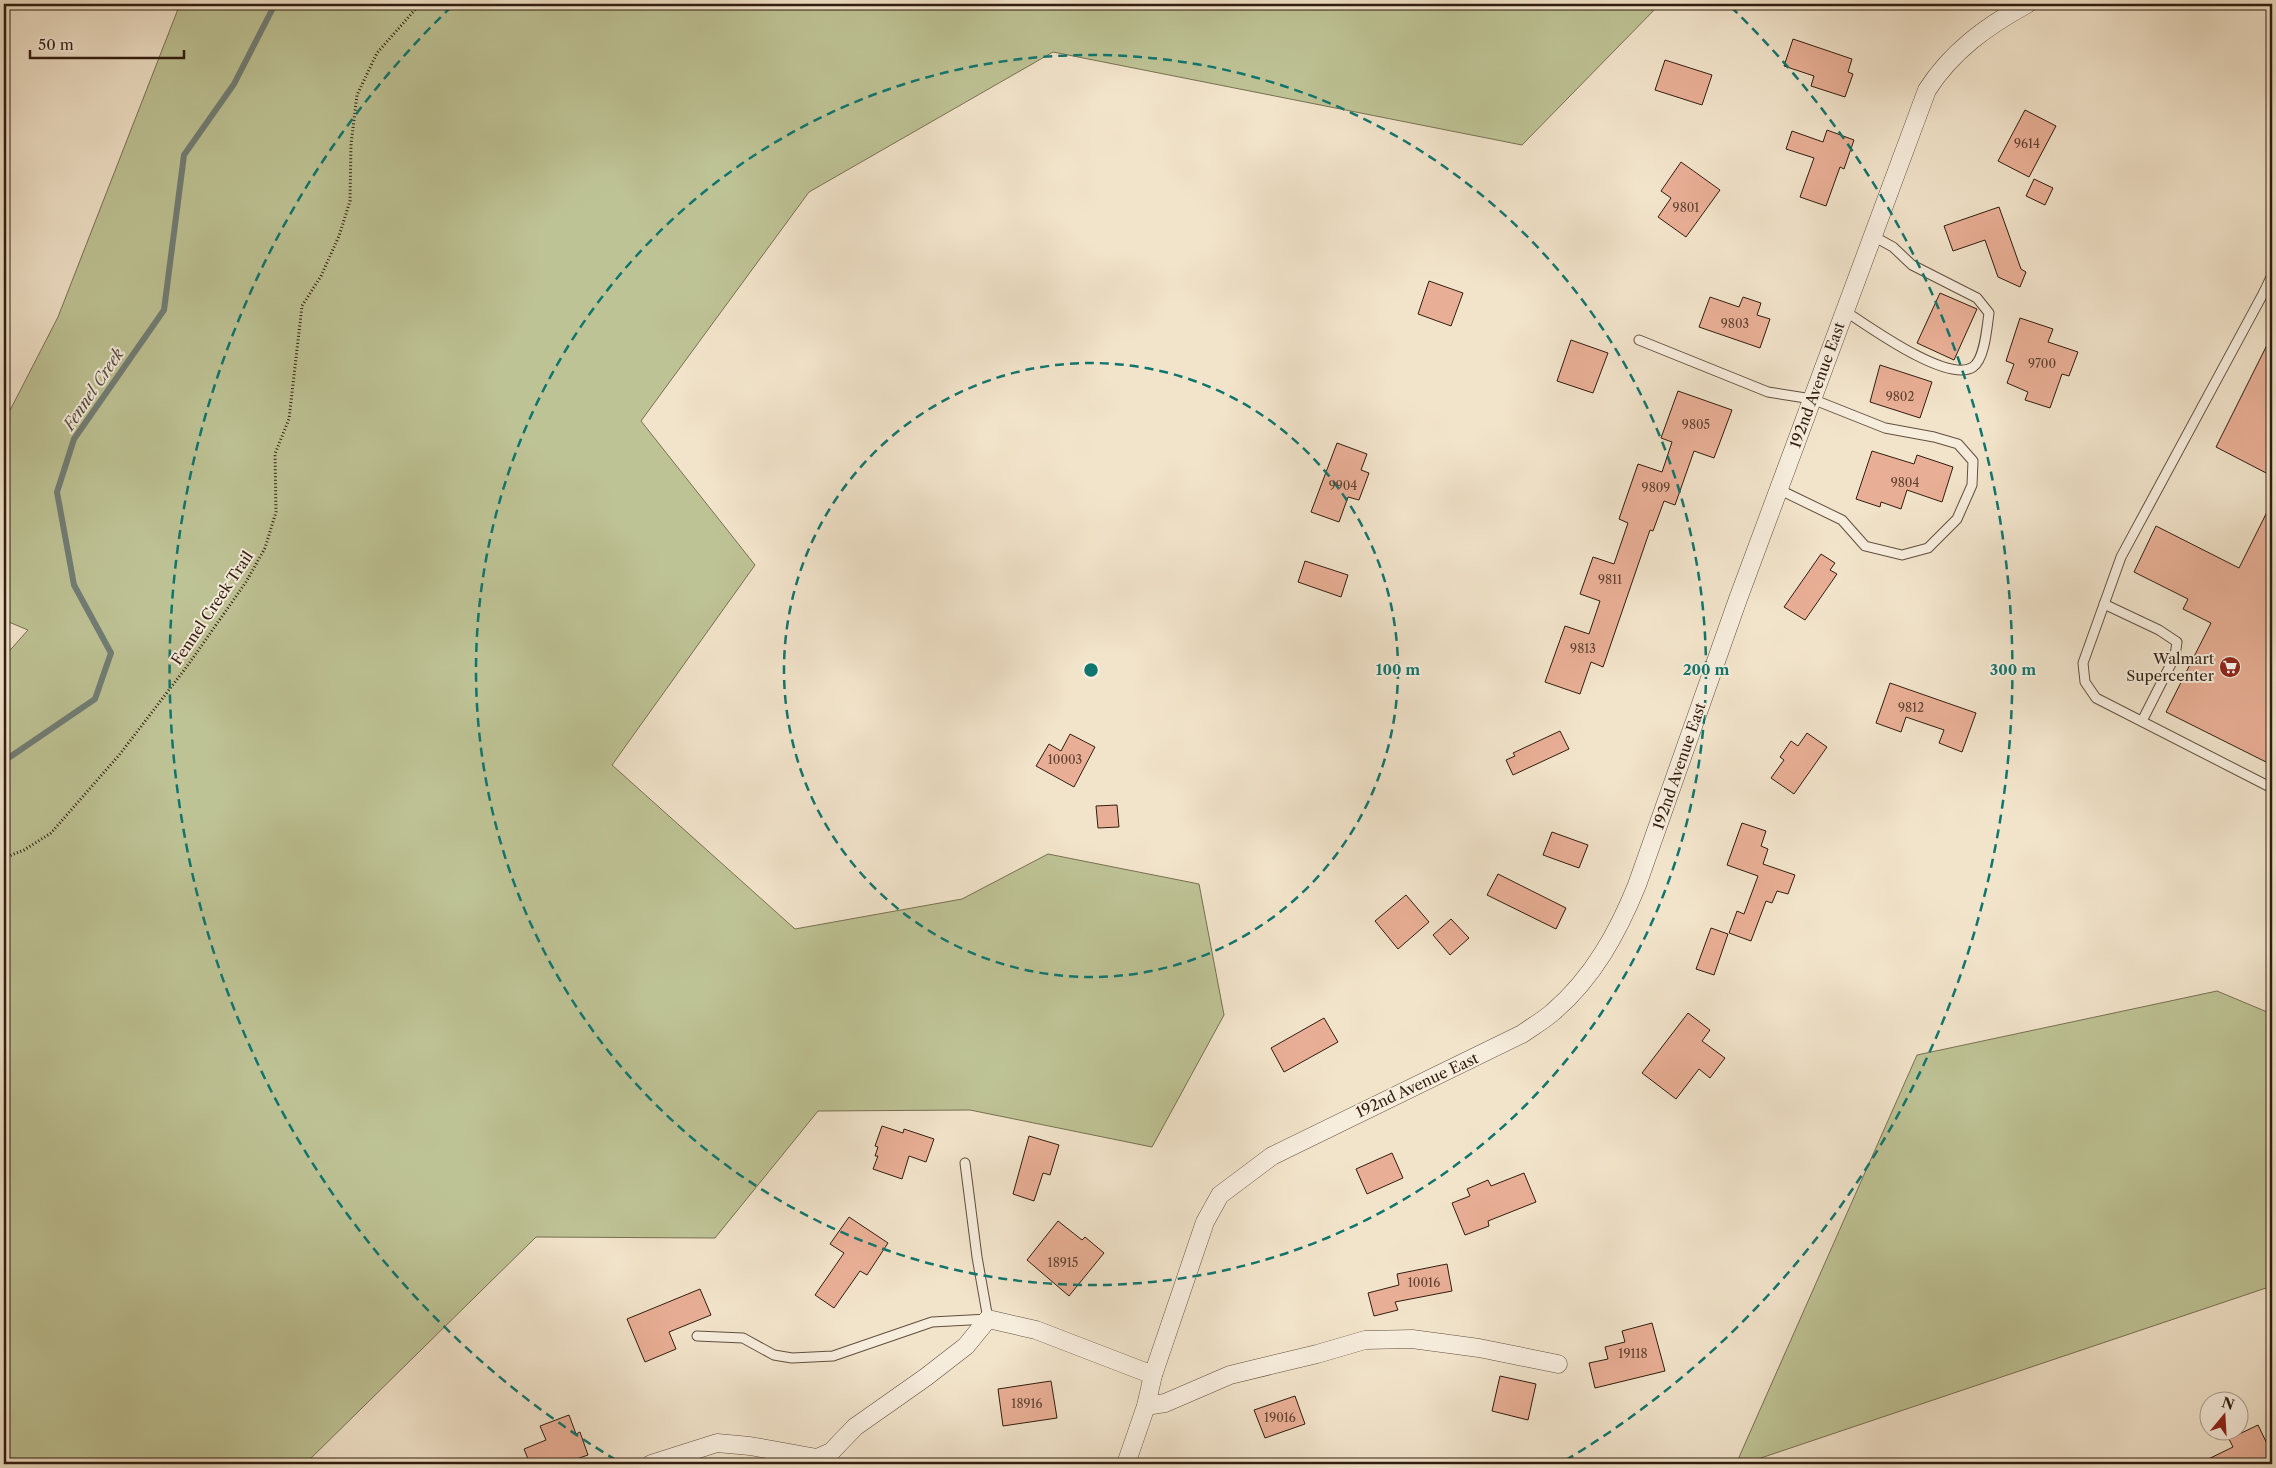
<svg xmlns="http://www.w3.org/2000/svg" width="2276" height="1468" font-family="'Libre Caslon Text',serif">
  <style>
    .green { fill: #bec395; stroke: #787052 }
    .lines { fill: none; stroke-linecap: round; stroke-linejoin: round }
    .stream { stroke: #717e76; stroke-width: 6 }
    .building { fill: #e9af96; stroke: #311d0f }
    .service-casing { stroke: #614f3e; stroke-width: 11 }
    .minor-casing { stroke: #614f3e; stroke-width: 19 }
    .path { stroke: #311d0f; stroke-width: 3; stroke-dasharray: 1 2.5; stroke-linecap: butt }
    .service { stroke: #f7eddd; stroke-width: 9 }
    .minor { stroke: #f7eddd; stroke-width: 18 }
    .ring { fill: none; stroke: #0f766e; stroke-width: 2.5; stroke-dasharray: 9 6 }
    .labels { text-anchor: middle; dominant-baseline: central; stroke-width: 4; stroke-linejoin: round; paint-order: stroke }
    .number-label { font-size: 12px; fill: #5f4231 }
    .street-label { font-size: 15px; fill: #311d0f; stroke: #f7eddd }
    .poi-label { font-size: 15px; fill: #311d0f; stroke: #f7eddd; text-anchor: end }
    .water-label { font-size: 16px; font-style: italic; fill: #514d43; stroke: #f7eddd }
    .centre { fill: #0f766e; stroke: #f7eddd; stroke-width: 2.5 }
    .ring-label { font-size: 15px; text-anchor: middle; font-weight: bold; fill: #0f766e; stroke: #f7eddd; stroke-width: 4; stroke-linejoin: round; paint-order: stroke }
  </style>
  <rect width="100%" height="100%" fill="#f2e4cb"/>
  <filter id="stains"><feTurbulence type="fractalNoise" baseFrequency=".004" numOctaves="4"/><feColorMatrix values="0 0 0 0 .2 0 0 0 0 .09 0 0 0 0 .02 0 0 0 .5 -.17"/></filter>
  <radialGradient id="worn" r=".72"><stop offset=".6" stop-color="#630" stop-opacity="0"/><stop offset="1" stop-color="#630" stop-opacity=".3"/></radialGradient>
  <g class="green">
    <polygon points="180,4 1660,4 1522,145 1053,52 809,192 641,421 755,565 612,765 795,929 962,899 1048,854 1199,884 1224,1015 1152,1147 970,1110 818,1111 715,1238 536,1237 305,1464 4,1464 4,657 28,630 4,620 4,422 58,317"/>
    <polygon points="2217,991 2272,1014 2272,1286 1743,1464 1736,1464 1917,1055"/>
  </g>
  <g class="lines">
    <polyline class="stream" points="4,761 95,699 111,653 74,585 57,492 74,439 164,310 184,155 234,84 275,4"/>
  </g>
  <g class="building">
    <polygon points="1793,39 1852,59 1848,72 1853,74 1845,97 1811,86 1814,76 1784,66"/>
    <polygon points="1665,60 1712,75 1702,105 1655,90"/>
    <polygon points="2025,110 2056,126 2029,177 1998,161"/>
    <polygon points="1827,130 1854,140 1844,169 1840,167 1826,206 1800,197 1814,158 1786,149 1792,131 1823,142"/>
    <polygon points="1681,162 1720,190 1686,237 1658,217 1671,198 1661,191"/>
    <polygon points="2034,179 2053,188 2045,205 2026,196"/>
    <polygon points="1999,207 2021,269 2026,272 2020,287 1998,277 1985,240 1953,251 1944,226"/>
    <polygon points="1429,281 1463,293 1451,326 1418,314"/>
    <polygon points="1940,293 1977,309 1954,360 1917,343"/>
    <polygon points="1710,297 1739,307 1743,297 1761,303 1757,315 1770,319 1760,348 1699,327"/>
    <polygon points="2020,318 2053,329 2048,342 2078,352 2069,376 2062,374 2050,408 2025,400 2028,392 2007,383 2014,364 2006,361"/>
    <polygon points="2272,335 2272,476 2216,447"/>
    <polygon points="1571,340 1608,353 1593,393 1557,381"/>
    <polygon points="1880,365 1932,382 1920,418 1870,402"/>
    <polygon points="1678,391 1732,410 1714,458 1694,451 1675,505 1664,501 1653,531 1650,530 1603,667 1591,662 1580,694 1545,682 1565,626 1589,634 1600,601 1580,594 1593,557 1614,564 1628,523 1619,519 1638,464 1662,472 1672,442 1661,438"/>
    <polygon points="1337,443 1367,454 1361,470 1369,473 1359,500 1348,497 1339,522 1311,512"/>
    <polygon points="1872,451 1914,464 1917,455 1953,467 1942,502 1907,490 1901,509 1881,502 1880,507 1856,499"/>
    <polygon points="2272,502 2272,765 2166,712 2211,623 2183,609 2188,599 2134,572 2156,526 2239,568"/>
    <polygon points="1821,554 1835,563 1830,570 1837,574 1805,620 1784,607"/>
    <polygon points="1305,561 1348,575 1341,597 1298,582"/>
    <polygon points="1890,683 1976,713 1962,752 1939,743 1944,730 1906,717 1901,732 1876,723"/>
    <polygon points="1560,731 1569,749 1513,775 1506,760 1515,756 1513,753"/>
    <polygon points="1807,733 1827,747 1794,794 1771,778 1784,760 1780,757 1791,741 1798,746"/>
    <polygon points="1070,734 1095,747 1074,787 1036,766 1049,744 1061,751"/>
    <polygon points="1117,805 1119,827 1098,828 1096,806"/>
    <polygon points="1742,823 1766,831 1761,846 1768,849 1763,864 1795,875 1788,894 1777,891 1772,903 1766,901 1751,941 1729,933 1737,911 1744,914 1758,876 1727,865"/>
    <polygon points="1552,832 1588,845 1579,868 1543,855"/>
    <polygon points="1498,874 1566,908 1556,929 1487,895"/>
    <polygon points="1406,895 1429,922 1398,949 1375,921"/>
    <polygon points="1451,919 1469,938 1450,955 1433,935"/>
    <polygon points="1711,928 1728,934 1714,975 1696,969"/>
    <polygon points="1688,1013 1710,1030 1702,1041 1725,1058 1710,1078 1699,1069 1676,1099 1642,1073"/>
    <polygon points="1324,1018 1338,1042 1284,1072 1271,1048"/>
    <polygon points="882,1126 903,1133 904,1129 934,1139 926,1162 909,1156 902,1179 873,1169 878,1156 875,1156 878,1147 875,1146"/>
    <polygon points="1029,1136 1059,1145 1050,1175 1043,1173 1034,1201 1013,1194"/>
    <polygon points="1392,1153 1403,1178 1367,1194 1356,1169"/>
    <polygon points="1524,1173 1536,1202 1488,1221 1489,1226 1465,1235 1452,1203 1470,1196 1467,1189 1488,1180 1491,1186"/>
    <polygon points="849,1217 888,1243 867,1275 860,1271 834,1308 815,1295 844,1253 830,1244"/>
    <polygon points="1058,1221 1082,1240 1085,1237 1104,1253 1069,1296 1027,1260"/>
    <polygon points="1447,1264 1452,1291 1395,1302 1398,1310 1374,1316 1368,1293 1399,1285 1397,1274"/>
    <polygon points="700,1289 711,1315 669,1332 676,1349 645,1362 627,1319"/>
    <polygon points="1652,1323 1665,1371 1595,1388 1589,1363 1608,1359 1605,1347 1625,1342 1622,1331"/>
    <polygon points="1500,1376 1536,1384 1528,1420 1492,1411"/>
    <polygon points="1051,1381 1057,1418 1003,1426 998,1389"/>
    <polygon points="1295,1396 1305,1424 1265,1438 1254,1410"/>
    <polygon points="569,1415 576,1434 580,1432 588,1455 562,1464 530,1464 524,1449 546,1440 540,1426"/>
    <polygon points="2258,1425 2272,1454 2272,1464 2198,1464 2233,1447 2229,1439"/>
  </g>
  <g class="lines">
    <g class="service-casing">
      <g id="service">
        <polyline points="2272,275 2264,292 2272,296"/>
        <polyline points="2264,292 2121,557 2083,663 2085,682 2096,698 2272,788"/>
        <path d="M1845,311C1868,326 1948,384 1973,367C1985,359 1987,326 1989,313L1977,298L1912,265L1893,247L1873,236"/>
        <polyline points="1639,340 1768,392 1812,399 1885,428 1934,437 1958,444 1973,461 1972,485 1957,519 1928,548 1902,555 1865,546 1842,520 1778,489"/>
        <polyline points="2104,604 2159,630 2177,642 2175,656 2142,721"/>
        <polyline points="697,1336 743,1338 774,1355 792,1358 833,1356 932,1322 988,1319 977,1257 965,1163"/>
      </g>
    </g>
    <g class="minor-casing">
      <g id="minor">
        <polyline points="1146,1406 1165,1403 1230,1375 1317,1354 1365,1340 1412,1339 1479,1348 1558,1364"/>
        <polyline points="651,1464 717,1443 750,1446 817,1458 831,1452 855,1427 926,1377 966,1346 988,1319 1036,1330 1153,1375"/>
        <path d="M1126,1464L1146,1406L1153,1375L1205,1222L1220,1195L1272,1156L1522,1034C1532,1027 1544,1020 1553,1012C1593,978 1618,932 1637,885L1738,599L1927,90C1952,51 1987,26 2027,4"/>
      </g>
    </g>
    <polyline class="path" points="4,858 24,850 51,833 120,754 188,665 246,582 265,548 276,512 275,454 289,419 302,306 321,276 339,236 350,201 351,144 357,95 377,53 420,4"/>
    <use href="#service" class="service"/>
    <use href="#minor" class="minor"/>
  </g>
  <g class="ring">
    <circle cx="1091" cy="670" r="307"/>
    <circle cx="1091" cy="670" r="615"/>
    <path d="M616 1460A922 922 0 0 1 451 7M1731 7A922 922 0 0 1 1566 1460"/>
  </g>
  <defs>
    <g id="supermarket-disc" transform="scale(1.125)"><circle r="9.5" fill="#8f2418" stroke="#f7eddd"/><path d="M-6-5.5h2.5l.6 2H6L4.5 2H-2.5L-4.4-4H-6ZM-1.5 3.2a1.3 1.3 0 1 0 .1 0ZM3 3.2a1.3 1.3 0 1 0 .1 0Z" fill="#fff"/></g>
  </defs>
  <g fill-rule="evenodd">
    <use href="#supermarket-disc" x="2230" y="667"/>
  </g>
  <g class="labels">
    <g class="number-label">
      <text x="2027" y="143">9614</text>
      <text x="1686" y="207">9801</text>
      <text x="1735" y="323">9803</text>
      <text x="2042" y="363">9700</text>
      <text x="1900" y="396">9802</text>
      <text x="1696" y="424">9805</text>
      <text x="1905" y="482">9804</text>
      <text x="1343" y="485">9904</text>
      <text x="1656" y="487">9809</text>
      <text x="1610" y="579">9811</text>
      <text x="1583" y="648">9813</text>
      <text x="1911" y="707">9812</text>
      <text x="1065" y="759">10003</text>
      <text x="1063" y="1262">18915</text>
      <text x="1424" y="1282">10016</text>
      <text x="1633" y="1353">19118</text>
      <text x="1027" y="1403">18916</text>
      <text x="1280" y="1417">19016</text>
    </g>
    <g class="street-label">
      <text transform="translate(1817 385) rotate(-70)">192nd Avenue East</text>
      <text transform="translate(212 608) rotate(-56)">Fennel Creek Trail</text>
      <text transform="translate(1679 766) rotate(-71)">192nd Avenue East</text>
      <text transform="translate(1417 1085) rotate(-25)">192nd Avenue East</text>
    </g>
    <g class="poi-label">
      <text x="2214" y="658">Walmart<tspan x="2214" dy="17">Supercenter</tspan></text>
    </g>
    <g class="water-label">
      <text transform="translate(93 389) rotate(-56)">Fennel Creek</text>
    </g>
  </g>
  <circle cx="1091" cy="670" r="8" class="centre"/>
  <g class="ring-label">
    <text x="1398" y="675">100 m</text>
    <text x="1706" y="675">200 m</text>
    <text x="2013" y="675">300 m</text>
  </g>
  <rect width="2276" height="1468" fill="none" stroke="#f2e4cb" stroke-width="20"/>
  <rect x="5" y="5" width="2266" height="1458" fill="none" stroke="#311d0f" stroke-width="2.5"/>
  <rect x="10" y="10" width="2256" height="1448" fill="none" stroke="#311d0f"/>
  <g transform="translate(2224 1416) rotate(18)"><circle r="24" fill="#f7eddd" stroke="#a89a8b"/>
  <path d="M0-4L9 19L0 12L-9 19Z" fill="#8f2418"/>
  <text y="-8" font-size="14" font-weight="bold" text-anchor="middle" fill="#311d0f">N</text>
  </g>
  <path d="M30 50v8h154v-8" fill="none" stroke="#311d0f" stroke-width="2.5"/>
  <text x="38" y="50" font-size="15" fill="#311d0f" stroke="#f7eddd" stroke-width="4" paint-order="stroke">50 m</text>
  <rect width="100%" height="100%" filter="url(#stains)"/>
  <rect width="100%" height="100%" fill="url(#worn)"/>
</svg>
